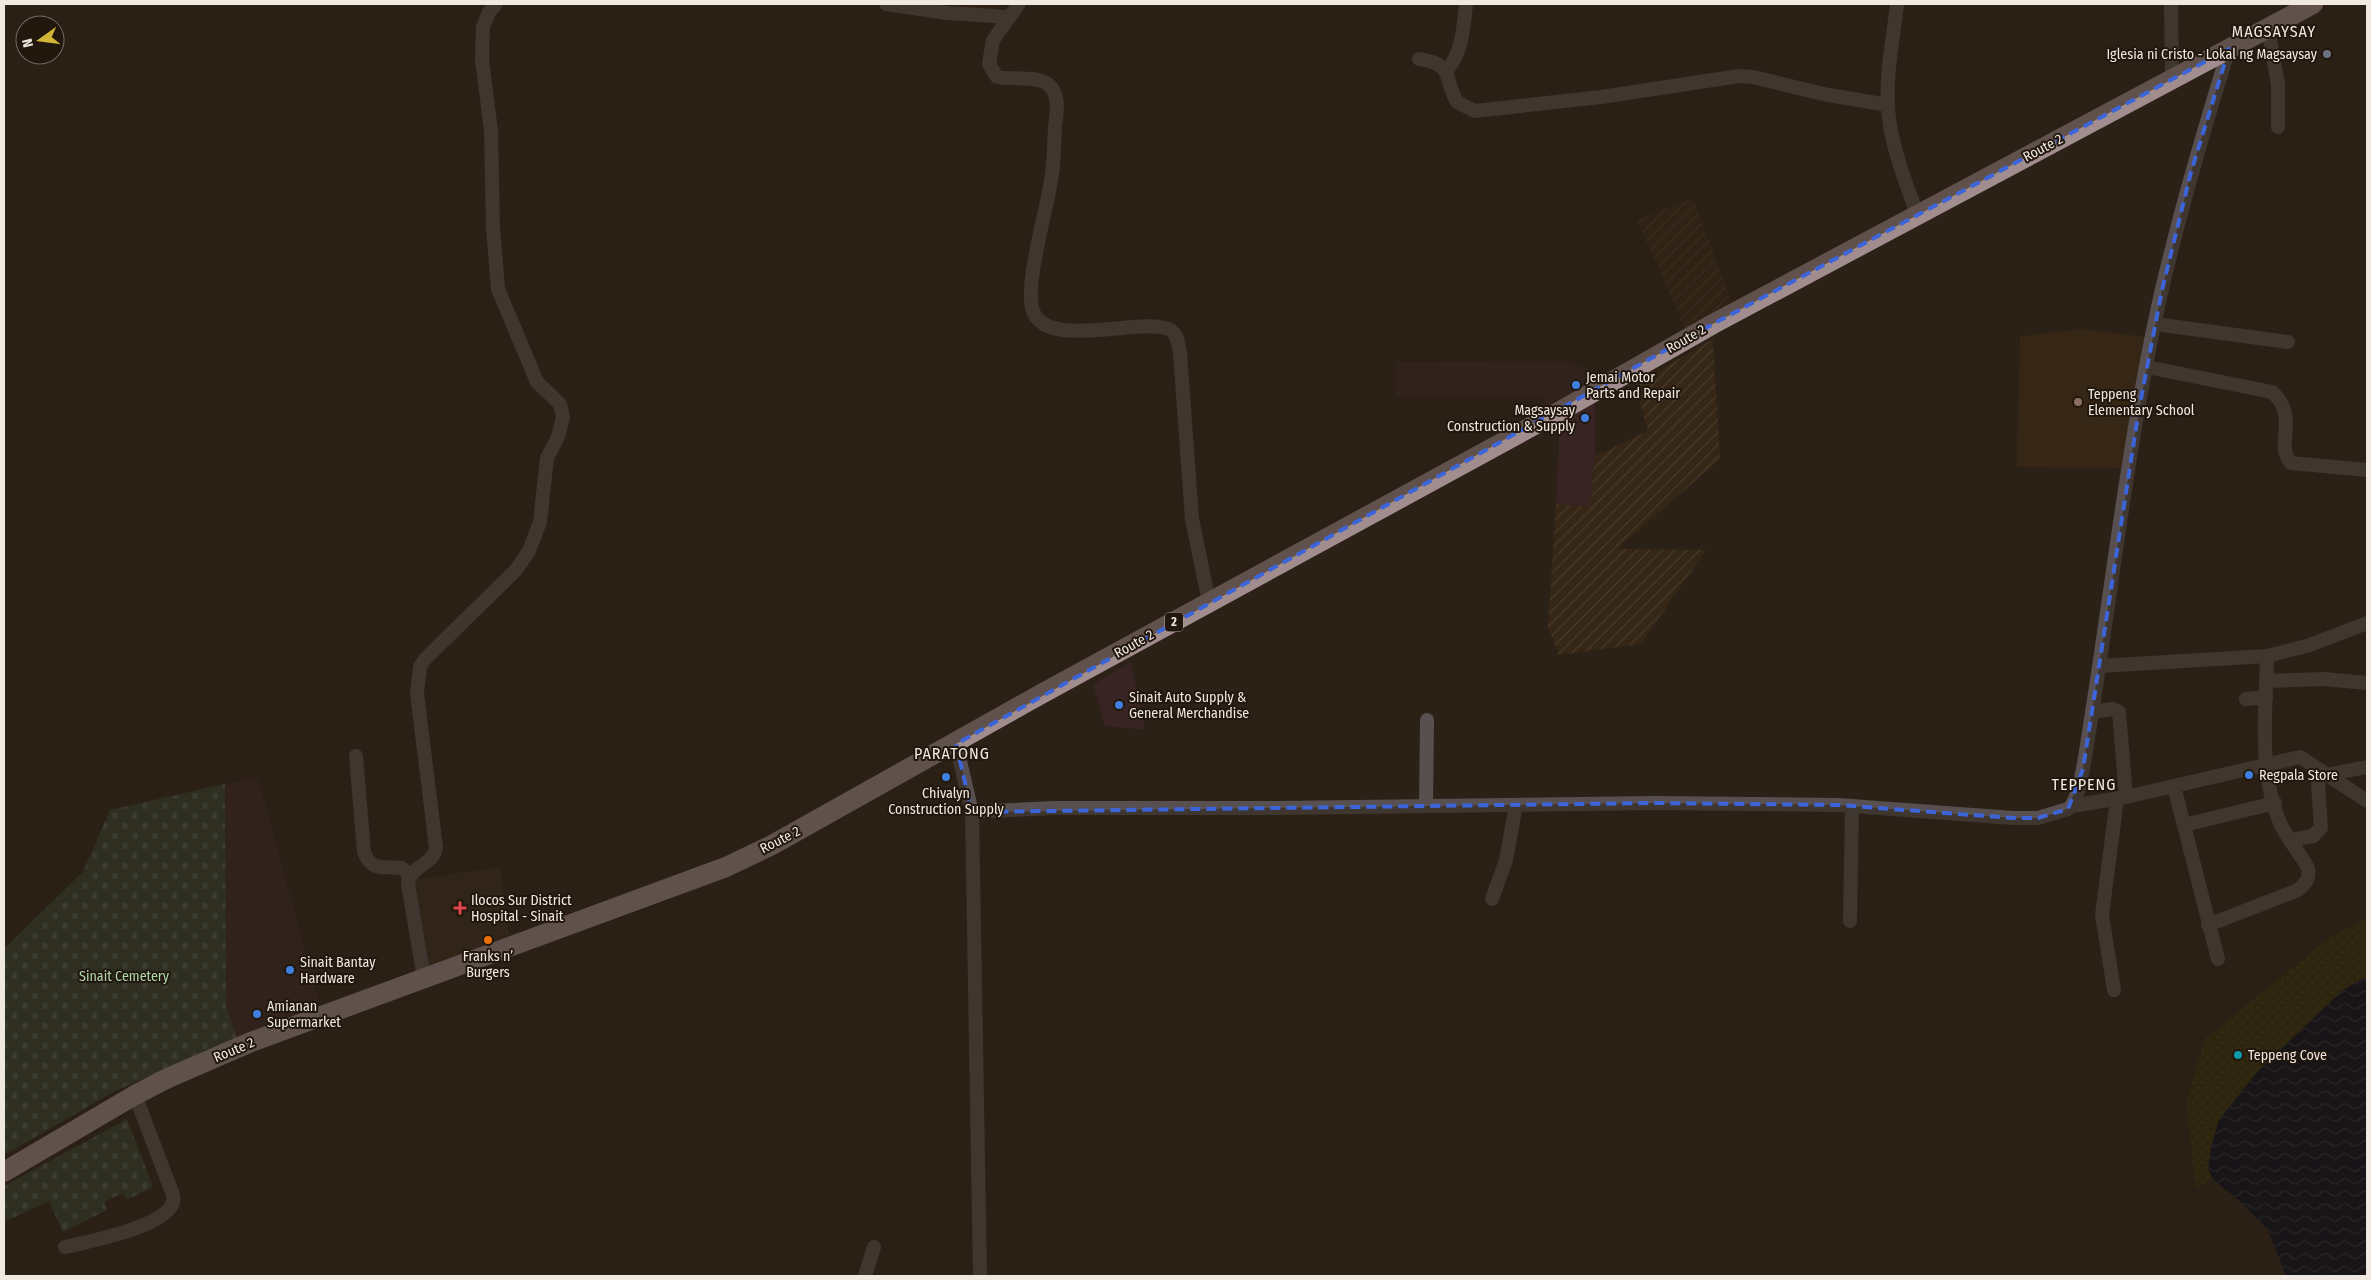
<svg xmlns="http://www.w3.org/2000/svg" width="2371" height="1280" font-family="'Fira Sans Condensed',sans-serif">
  <style>
    .commercial { fill: #382423 }
    .industrial { fill: url(#industrial-furrows) }
    .built { fill: #352616 }
    .medical { fill: #392b1f }
    .sand { fill: url(#sand-dots) }
    .cemetery { fill: url(#cemetery-stones) }
    .water { fill: url(#water-waves) }
    .lines { fill: none; stroke-linecap: round; stroke-linejoin: round }
    .minor { stroke: #585050; stroke-width: 14 }
    .highway { stroke: #a28d8e; stroke-width: 20 }
    .marked { fill: none; stroke: #3d65da; stroke-width: 4; stroke-dasharray: 10 6; stroke-linejoin: round }
    .worship-dot { fill: #6b7280; stroke: #21170d; stroke-width: 2 }
    .shop-dot { fill: #3f7fe0; stroke: #21170d; stroke-width: 2 }
    .education-dot { fill: #8d6e63; stroke: #21170d; stroke-width: 2 }
    .health-dot { fill: #e0444e; stroke: #21170d; stroke-width: 2 }
    .food-dot { fill: #e8710a; stroke: #21170d; stroke-width: 2 }
    .culture-dot { fill: #0f9aa8; stroke: #21170d; stroke-width: 2 }
    .labels { text-anchor: middle; dominant-baseline: central; stroke-width: 4; stroke-linejoin: round; paint-order: stroke }
    .shield { fill: #21170d; stroke: #b2aaa2; stroke-width: 1 }
    .shield-label { font-size: 12px; font-weight: bold; fill: #f0e9e2 }
    .poi-label { font-size: 14px; fill: #f0e9e2; stroke: #21170d; text-anchor: start }
    .street-label { font-size: 14px; fill: #f0e9e2; stroke: #21170d }
    .park-label { font-size: 14px; fill: #aed7ac; stroke: #21170d }
    .quarter-label { font-size: 16px; letter-spacing: 1px; fill: #f0e9e2; stroke: #21170d }
  </style>
  <defs>
    <pattern id="industrial-furrows" width="10" height="10" patternUnits="userSpaceOnUse" patternTransform="scale(1.25)"><rect width="10" height="10" fill="#352616"/><path d="M-1 1l2-2M0 10L10 0M9 11l2-2" fill="none" stroke="#493b2c"/></pattern>
    <pattern id="sand-dots" width="8" height="8" patternUnits="userSpaceOnUse" patternTransform="scale(1.25)"><rect width="8" height="8" fill="#322a08"/><path d="M2 2h.1M6 6h.1" fill="none" stroke="#463f20" stroke-width="1.8" stroke-linecap="round"/></pattern>
    <pattern id="cemetery-stones" width="16" height="16" patternUnits="userSpaceOnUse" patternTransform="scale(1.25)"><rect width="16" height="16" fill="#314230"/><path d="M2 7V4a2 2 0 0 1 4 0v3zM10 15v-3a2 2 0 0 1 4 0v3z" fill="#4f5d4e"/></pattern>
    <pattern id="water-waves" width="16" height="10" patternUnits="userSpaceOnUse" patternTransform="scale(1.25)"><rect width="16" height="10" fill="#02081b"/><path d="M0 5q4-4 8 0t8 0" fill="none" stroke="#272c3c"/></pattern>
  </defs>
  <rect width="100%" height="100%" fill="#2b2116"/>
  <g class="commercial">
    <polygon points="1567,361 1603,375 1544,408 1544,397 1396,397 1396,362"/>
    <polygon points="1595,402 1595,456 1590,507 1556,504 1560,421"/>
    <polygon points="1131,662 1145,730 1105,726 1093,684"/>
    <polygon points="258,777 320,1006 237,1038 226,1006 225,784"/>
  </g>
  <g class="industrial">
    <polygon points="1693,198 1732,302 1685,328 1637,220"/>
    <polygon points="1713,339 1720,459 1617,549 1706,550 1641,644 1559,655 1548,627 1556,504 1590,507 1595,456 1648,431 1635,385"/>
  </g>
  <g class="built">
    <polygon points="943,4 997,4 995,12"/>
    <polygon points="2082,329 2148,337 2125,468 2017,467 2020,336"/>
  </g>
  <polygon class="medical" points="500,867 509,935 424,969 410,880"/>
  <polygon class="sand" points="2367,917 2367,976 2343,990 2258,1071 2219,1120 2208,1168 2212,1178 2196,1189 2186,1103 2205,1039 2328,939"/>
  <g class="cemetery">
    <polygon points="225,784 226,1006 237,1038 115,1091 4,1155 4,949 83,872 110,810"/>
    <polygon points="127,1119 153,1187 127,1200 123,1193 104,1202 107,1210 63,1232 49,1201 4,1222 4,1186"/>
  </g>
  <polygon class="water" points="2367,976 2367,1276 2286,1276 2268,1230 2246,1207 2212,1178 2208,1168 2212,1143 2219,1120 2258,1071 2343,990"/>
  <g class="lines">
    <g class="minor">
      <polyline points="886,4 948,13 1008,17"/>
      <path d="M1019,4L993,40L989,64L997,77C1012,80 1038,75 1049,85C1061,96 1056,115 1055,128C1054,146 1054,164 1051,181C1046,212 1026,280 1032,308C1043,353 1144,315 1170,330C1178,334 1179,345 1180,353L1192,519L1209,602"/>
      <path d="M1897,4C1893,41 1884,81 1889,118C1893,151 1906,183 1917,214"/>
      <polyline points="2171,4 2172,81"/>
      <polyline points="2268,29 2278,84 2278,127"/>
      <path d="M1419,59C1455,64 1443,78 1457,102L1475,111L1601,97L1739,76L1753,77L1823,94L1888,105"/>
      <path d="M1446,72C1463,50 1463,30 1466,4"/>
      <polyline points="2155,324 2288,342"/>
      <path d="M2147,367L2272,392C2300,417 2274,445 2291,463L2367,470"/>
      <polyline points="2100,666 2267,656 2310,645 2367,623"/>
      <polyline points="2266,681 2324,679 2367,683"/>
      <polyline points="2246,699 2266,697"/>
      <polyline points="2092,712 2113,709 2119,712 2126,797"/>
      <polyline points="956,744 972,812 980,1276"/>
      <path d="M356,756L364,852C372,873 384,865 402,868L410,876"/>
      <polyline points="2326,775 2367,767"/>
      <polyline points="2174,786 2218,959"/>
      <polyline points="1426,806 1427,720"/>
      <polyline points="2072,806 2126,797 2300,757 2367,801"/>
      <path d="M972,812L1054,808H1279L1654,803L1838,805L2013,818H2038L2068,809C2078,801 2080,781 2083,769C2110,609 2126,447 2162,289C2181,208 2204,129 2229,49"/>
      <polyline points="2184,825 2275,803"/>
      <polyline points="2291,840 2313,836 2321,828 2317,769"/>
      <polyline points="1492,899 1506,860 1516,805"/>
      <polyline points="1850,921 1852,806"/>
      <path d="M2208,925L2298,890C2306,883 2310,879 2308,868C2300,853 2287,839 2280,823C2258,772 2266,710 2267,656"/>
      <path d="M424,978L408,884C409,867 433,865 436,848L417,693L420,667L425,659L516,570L529,551L540,522L547,458L558,437L563,417L560,404L537,382L498,289L493,229L491,131L482,59L483,27L489,12L496,4"/>
      <polyline points="2114,990 2102,915 2117,799"/>
      <path d="M65,1247C86,1242 181,1225 173,1195L135,1095"/>
      <polyline points="865,1276 874,1247"/>
    </g>
    <polyline class="highway" points="4,1172 135,1095 168,1078 251,1042 726,867 772,845 1043,693 1562,410 1713,324 2313,4"/>
  </g>
  <path d="M0 0H2371V1280H0ZM2229,49L2191,172L2162,290L2139,409L2083,769L2068,809L2038,818H2013L1838,805L1654,803L972,812L956,744L1713,324Z" fill="#2b2116" fill-opacity=".55" fill-rule="evenodd"/>
  <path class="marked" d="M2229,49L2191,172L2162,290L2139,409L2083,769L2068,809L2038,818H2013L1838,805L1654,803L972,812L956,744L1713,324Z"/>
  <circle class="worship-dot" cx="2327" cy="54" r="5"/>
  <g class="shop-dot">
    <circle cx="1576" cy="385" r="5"/>
    <circle cx="1585" cy="418" r="5"/>
    <circle cx="1119" cy="705" r="5"/>
    <circle cx="2249" cy="775" r="5"/>
    <circle cx="946" cy="777" r="5"/>
    <circle cx="290" cy="970" r="5"/>
    <circle cx="257" cy="1014" r="5"/>
  </g>
  <circle class="education-dot" cx="2078" cy="402" r="5"/>
  <path class="health-dot" d="M457.5 900.5h5v5h5v5h-5v5h-5v-5h-5v-5h5z"/>
  <circle class="food-dot" cx="488" cy="940" r="5"/>
  <circle class="culture-dot" cx="2238" cy="1055" r="5"/>
  <g class="labels">
    <rect class="shield" x="1165" y="612.5" width="18" height="19" rx="4"/>
    <g class="shield-label">
      <text x="1174" y="622">2</text>
    </g>
    <g class="poi-label">
      <text x="2317" y="54" text-anchor="end">Iglesia ni Cristo - Lokal ng Magsaysay</text>
      <text x="1586" y="377">Jemai Motor<tspan x="1586" dy="16">Parts and Repair</tspan></text>
      <text x="2088" y="394">Teppeng<tspan x="2088" dy="16">Elementary School</tspan></text>
      <text x="1575" y="410" text-anchor="end">Magsaysay<tspan x="1575" dy="16">Construction &amp; Supply</tspan></text>
      <text x="1129" y="697">Sinait Auto Supply &amp;<tspan x="1129" dy="16">General Merchandise</tspan></text>
      <text x="2259" y="775">Regpala Store</text>
      <text x="946" y="793" text-anchor="middle">Chivalyn<tspan x="946" dy="16">Construction Supply</tspan></text>
      <text x="471" y="900">Ilocos Sur District<tspan x="471" dy="16">Hospital - Sinait</tspan></text>
      <text x="488" y="956" text-anchor="middle">Franks n’<tspan x="488" dy="16">Burgers</tspan></text>
      <text x="300" y="962">Sinait Bantay<tspan x="300" dy="16">Hardware</tspan></text>
      <text x="267" y="1006">Amianan<tspan x="267" dy="16">Supermarket</tspan></text>
      <text x="2248" y="1055">Teppeng Cove</text>
    </g>
    <g class="street-label">
      <text transform="translate(2043 148) rotate(-28)">Route 2</text>
      <text transform="translate(1686 339) rotate(-30)">Route 2</text>
      <text transform="translate(1134 644) rotate(-29)">Route 2</text>
      <text transform="translate(780 840) rotate(-27)">Route 2</text>
      <text transform="translate(234 1050) rotate(-23)">Route 2</text>
    </g>
    <g class="park-label">
      <text x="124" y="976">Sinait Cemetery</text>
    </g>
    <g class="quarter-label">
      <text x="2274" y="31">MAGSAYSAY</text>
      <text x="952" y="753">PARATONG</text>
      <text x="2084" y="784">TEPPENG</text>
    </g>
  </g>
  <rect width="2371" height="1280" fill="none" stroke="#f0e9e2" stroke-width="10"/>
  <g transform="translate(40 40) rotate(256)"><circle r="24" fill="#21170d" stroke="#746b62"/>
  <path d="M0-4L9 19L0 12L-9 19Z" fill="#d2b736"/>
  <text y="-8" font-size="14" font-weight="bold" text-anchor="middle" fill="#f0e9e2">N</text>
  </g>
</svg>
